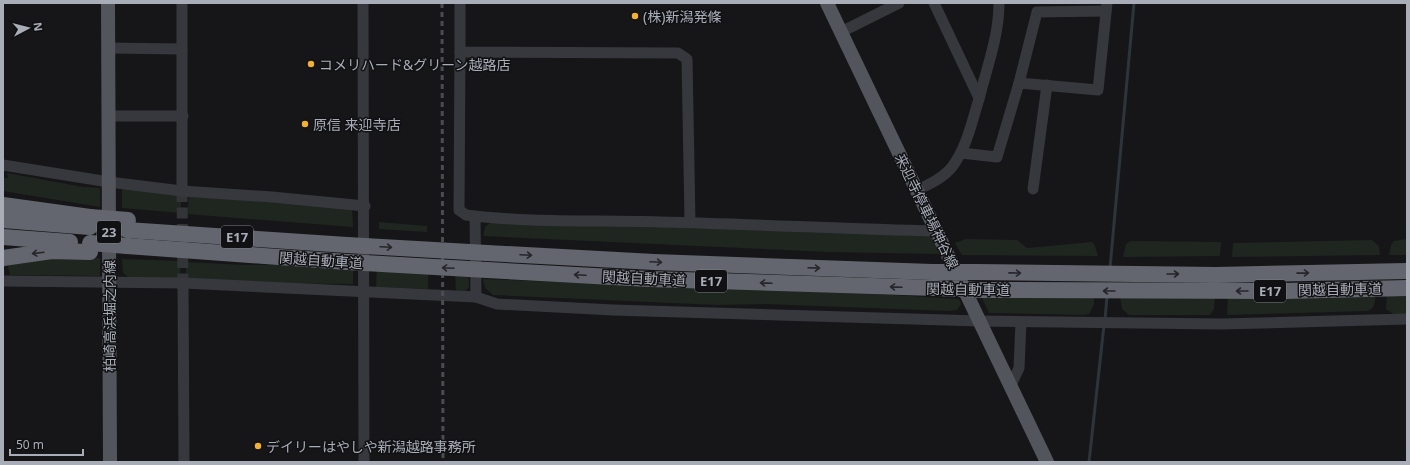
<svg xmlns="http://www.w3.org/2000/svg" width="1410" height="465" font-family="'Noto Sans','Noto Sans JP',sans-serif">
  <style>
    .green { fill: #1e261f }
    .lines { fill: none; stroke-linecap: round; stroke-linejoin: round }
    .stream { stroke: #2c353c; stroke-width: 3 }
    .minor-tunnel { stroke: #333438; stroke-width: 11; stroke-dasharray: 11 5.5; stroke-linecap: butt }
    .minor { stroke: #37383d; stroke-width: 11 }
    .major { stroke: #53555c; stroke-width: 14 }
    .highway { stroke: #63666e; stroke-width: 16 }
    .rail { stroke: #4a4c52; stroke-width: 3; stroke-dasharray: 5 4; stroke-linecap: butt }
    .highway-bridge { stroke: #63666e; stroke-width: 16 }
    .oneway { stroke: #26262a }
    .poi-dot { fill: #f2b134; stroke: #111113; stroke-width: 1.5 }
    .labels { text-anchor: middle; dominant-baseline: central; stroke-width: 3; stroke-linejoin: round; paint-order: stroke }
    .shield { fill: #111113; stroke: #7b7e86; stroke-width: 1 }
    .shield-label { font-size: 13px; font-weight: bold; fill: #a8adb8 }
    .poi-label { font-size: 14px; fill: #a8adb8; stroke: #111113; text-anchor: start }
    .street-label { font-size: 14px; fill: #a8adb8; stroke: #111113 }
  </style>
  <rect width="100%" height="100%" fill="#161618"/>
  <g class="green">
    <polygon points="3,172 4,178 8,178 7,173 83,187 100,188 100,207 3,191"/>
    <polygon points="125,188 175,192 181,200 181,213 122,208 122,190"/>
    <polygon points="192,193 352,209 353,227 187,214 189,197"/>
    <polygon points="379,222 427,226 427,232 379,229"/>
    <polygon points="491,222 930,235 939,254 828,252 483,236 485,227"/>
    <polygon points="966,239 1017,240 1027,248 1092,242 1095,246 1098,256 962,255 955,243"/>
    <polygon points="1407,239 1407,255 1389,255 1391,245 1394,241"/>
    <polygon points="1372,240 1379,246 1380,255 1232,257 1233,243"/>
    <polygon points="1131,241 1221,242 1220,256 1123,257 1126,244"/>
    <polygon points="47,257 100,258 100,276 10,275 8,266 4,267 5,277 3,277 3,262"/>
    <polygon points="122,259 181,261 180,275 177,280 131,279 123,273"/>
    <polygon points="186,262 245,265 325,264 353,266 353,284 260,283 186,278"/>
    <polygon points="377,267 428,270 428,289 376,287"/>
    <polygon points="455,272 468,273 469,287 466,291 456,292"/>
    <polygon points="483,279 894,295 959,299 961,304 957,310 950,311 765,304 717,305 493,295 485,288"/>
    <polygon points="1407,293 1407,314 1393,314 1386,309 1387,294"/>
    <polygon points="980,294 1094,296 1094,304 1089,314 1084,315 989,313"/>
    <path d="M1375,294C1375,302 1376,308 1367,311L1227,315L1228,296Z"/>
    <polygon points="1120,296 1215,296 1214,309 1210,315 1129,315 1122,309"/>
  </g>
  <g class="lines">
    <g class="stream">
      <polyline points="1110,268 1134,3"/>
      <polyline points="1105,320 1107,296"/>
      <polyline points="1089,462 1104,325"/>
    </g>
    <polyline class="minor-tunnel" points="182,191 183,283"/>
    <g class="minor">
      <polyline points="182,3 182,191"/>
      <polyline points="363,3 364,462"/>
      <polyline points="460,3 460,52 678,53 687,59 690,222"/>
      <polyline points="934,3 979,98"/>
      <polyline points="841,32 899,3"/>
      <polyline points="108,48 182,49"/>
      <path d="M460,52L459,210L466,215C530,223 595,220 660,222C752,224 844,229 936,231"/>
      <polyline points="1019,83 1037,12 1106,11"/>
      <polyline points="108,116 183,116"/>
      <polyline points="961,153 997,157 1019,83 1098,90 1107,3"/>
      <polyline points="3,165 109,182 182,191 272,197 365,206"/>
      <polyline points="1033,189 1047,85"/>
      <path d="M917,190C930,184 943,178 952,167C967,147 972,121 979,99C987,67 999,36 999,3"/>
      <polyline points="475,216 476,297"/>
      <polyline points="3,281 183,283 476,297 497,304 613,310 979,321 1221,324 1407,319"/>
      <polyline points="183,283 184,462"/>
      <polyline points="1011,385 1019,368 1021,322"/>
    </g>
    <g class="major">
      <polyline points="108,3 110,462"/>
      <polyline points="827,3 1047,462"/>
    </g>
    <g class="highway">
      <polyline points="3,205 90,217"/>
      <polyline points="3,220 90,227"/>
      <polyline points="127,230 347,245"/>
      <polyline points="3,237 70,242"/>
      <polyline points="127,246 347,262"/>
      <polyline points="487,253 654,262 932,272"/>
      <polyline points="3,258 52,251 90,252"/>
      <polyline points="487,270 649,279 935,288"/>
      <polyline points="976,272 1216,275 1407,271"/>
      <polyline points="981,290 1285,291 1407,288"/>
    </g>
    <polyline class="rail" points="442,3 443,462"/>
    <g class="highway-bridge">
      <polyline points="90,217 128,220"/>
      <polyline points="90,243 127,246"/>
      <polyline points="347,245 487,253"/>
      <polyline points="347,262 487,270"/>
      <polyline points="932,272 976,272"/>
      <polyline points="935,288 981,290"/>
    </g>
  </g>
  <defs><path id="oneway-shaft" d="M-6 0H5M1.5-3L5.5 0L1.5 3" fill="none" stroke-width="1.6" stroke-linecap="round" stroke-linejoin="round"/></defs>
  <g class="oneway">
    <use href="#oneway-shaft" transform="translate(386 247) rotate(3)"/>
    <use href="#oneway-shaft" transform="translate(38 253) rotate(173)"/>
    <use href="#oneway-shaft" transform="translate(526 255) rotate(3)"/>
    <use href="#oneway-shaft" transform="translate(656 262) rotate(3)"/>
    <use href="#oneway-shaft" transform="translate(448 268) rotate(-177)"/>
    <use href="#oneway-shaft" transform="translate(814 268) rotate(2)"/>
    <use href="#oneway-shaft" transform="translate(1015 273) rotate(1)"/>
    <use href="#oneway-shaft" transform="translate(1303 273) rotate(-1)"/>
    <use href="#oneway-shaft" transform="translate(1173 274)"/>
    <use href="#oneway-shaft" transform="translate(580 275) rotate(-177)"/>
    <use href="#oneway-shaft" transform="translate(766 283) rotate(-178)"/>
    <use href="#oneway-shaft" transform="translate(896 287) rotate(-178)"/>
    <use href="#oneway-shaft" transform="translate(1109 291) rotate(-180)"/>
    <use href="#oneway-shaft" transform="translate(1242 291) rotate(180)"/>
  </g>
  <g class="poi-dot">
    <circle cx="635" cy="16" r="4"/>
    <circle cx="311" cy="64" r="4"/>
    <circle cx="305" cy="124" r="4"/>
    <circle cx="258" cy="446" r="4"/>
  </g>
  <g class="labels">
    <g class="shield">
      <rect x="97" y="221" width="24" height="22" rx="3"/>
      <rect x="221" y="226" width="32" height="22" rx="3"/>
      <rect x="695" y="270" width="32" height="22" rx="3"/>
      <rect x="1254" y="280" width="32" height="22" rx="3"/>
    </g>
    <g class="shield-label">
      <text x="109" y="232">23</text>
      <text x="237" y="237">E17</text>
      <text x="711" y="281">E17</text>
      <text x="1270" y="291">E17</text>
    </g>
    <g class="poi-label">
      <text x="643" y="16">(株)新潟発條</text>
      <text x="319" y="64">コメリハード&amp;グリーン越路店</text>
      <text x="313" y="124">原信 来迎寺店</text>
      <text x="266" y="446">デイリーはやしや新潟越路事務所</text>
    </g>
    <g class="street-label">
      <text transform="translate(927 211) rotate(64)">来迎寺停車場神谷線</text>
      <text transform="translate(321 260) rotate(4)">関越自動車道</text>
      <text transform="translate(644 278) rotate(3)">関越自動車道</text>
      <text transform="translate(968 289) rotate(1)">関越自動車道</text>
      <text transform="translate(1340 289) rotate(-1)">関越自動車道</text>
      <text transform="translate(109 316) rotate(-90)">柏崎高浜堀之内線</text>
    </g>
  </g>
  <rect width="1410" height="465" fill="none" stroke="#a8adb8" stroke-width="8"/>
  <g transform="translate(28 28) rotate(83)" stroke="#111113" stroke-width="3" paint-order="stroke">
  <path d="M0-3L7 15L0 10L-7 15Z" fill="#a8adb8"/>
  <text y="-6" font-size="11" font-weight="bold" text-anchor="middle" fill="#a8adb8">N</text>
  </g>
  <path d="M10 449v6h73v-6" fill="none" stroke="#a8adb8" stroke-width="2"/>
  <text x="16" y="449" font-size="12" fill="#a8adb8" stroke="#111113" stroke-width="3" paint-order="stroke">50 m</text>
</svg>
